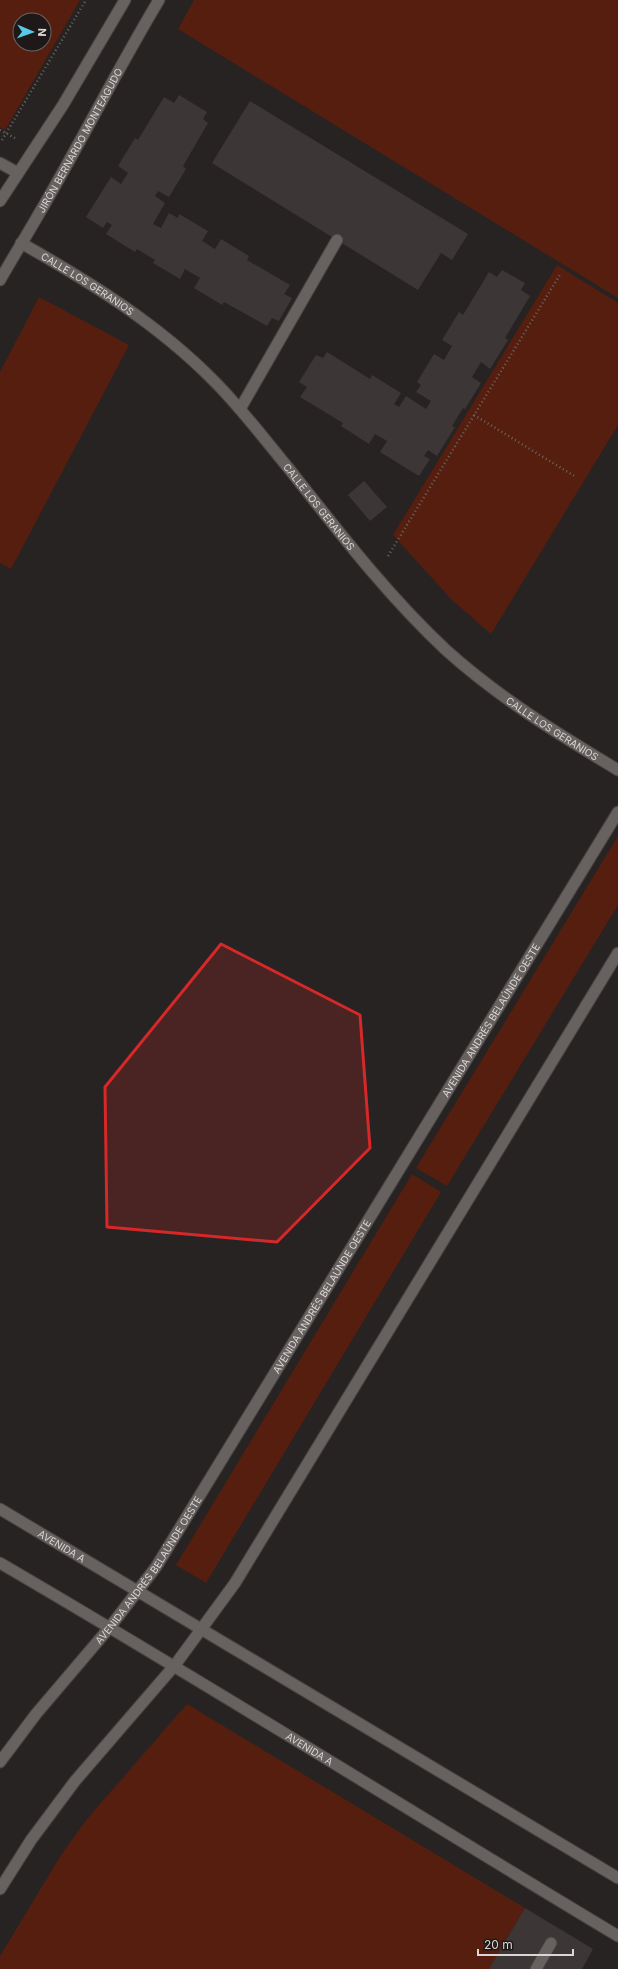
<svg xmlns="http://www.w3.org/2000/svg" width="618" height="1969" font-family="Inter,sans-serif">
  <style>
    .green { fill: #561e0f; fill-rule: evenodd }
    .building { fill: #3c3736 }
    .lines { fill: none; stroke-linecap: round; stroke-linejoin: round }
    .service-casing { stroke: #444140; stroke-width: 13 }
    .minor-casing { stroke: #444140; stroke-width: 13 }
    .tertiary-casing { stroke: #444140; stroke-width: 13 }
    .path { stroke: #6a6665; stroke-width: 2.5; stroke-dasharray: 1 3; stroke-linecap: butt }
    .service { stroke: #676160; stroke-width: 11 }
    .minor { stroke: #676160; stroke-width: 11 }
    .tertiary { stroke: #676160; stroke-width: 11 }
    .marked { fill: #d62828; fill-opacity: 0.2; stroke: #d62828; stroke-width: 3; stroke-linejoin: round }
    .labels { text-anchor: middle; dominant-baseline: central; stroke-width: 3.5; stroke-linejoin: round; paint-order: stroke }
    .street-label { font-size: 10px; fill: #d9d6d5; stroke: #1e1918 }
  </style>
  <rect width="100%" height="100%" fill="#272322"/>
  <g class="green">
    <path d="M0,0H80L5,130L0,127ZM20,20H44V44H20Z"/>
    <polygon points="194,0 618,0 618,298 178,29"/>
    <polygon points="557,265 618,303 618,425 491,634 452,600 393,535"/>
    <polygon points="39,297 129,345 11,569 0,563 0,372"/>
    <polygon points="618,836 618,905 447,1186 416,1168"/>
    <polygon points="412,1174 441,1192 206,1583 176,1565"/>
    <polygon points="187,1704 525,1908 489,1969 0,1969 0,1956 61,1855 87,1819"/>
  </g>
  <g class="building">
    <polygon points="179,95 207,112 203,119 208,123 183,166 186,169 169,197 158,191 155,196 165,203 153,224 161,228 169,213 178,218 179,214 208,231 202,241 215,249 221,239 249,256 247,260 290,285 284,294 292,298 279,321 272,318 267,326 224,302 222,305 194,288 200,278 185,269 180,279 153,263 155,260 137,249 135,252 106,234 112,225 107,222 103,228 86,217 111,177 121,184 128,173 118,166 135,138 138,140 164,97 174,103"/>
    <polygon points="250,101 468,234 452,260 441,253 418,290 212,163"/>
    <polygon points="502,270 525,283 521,290 530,296 505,338 508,340 490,369 481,362 472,377 481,383 465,409 463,408 452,426 455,427 437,456 428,450 424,456 430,459 419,476 380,452 387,441 375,434 369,444 341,426 343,423 300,397 307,387 299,382 316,355 323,358 327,352 370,379 372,375 401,393 394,404 399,407 406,396 426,409 431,401 416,392 421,385 417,382 434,354 444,360 452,346 442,340 459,312 463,315 489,272 497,277"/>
    <polygon points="364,481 387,507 370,521 348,495"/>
    <polygon points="525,1908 593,1949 582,1969 489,1969"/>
  </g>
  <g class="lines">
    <g class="service-casing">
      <g id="service">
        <polyline points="240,409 337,240"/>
        <polyline points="536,1969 551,1943"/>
      </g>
    </g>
    <g class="minor-casing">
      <g id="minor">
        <polyline points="0,163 18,173"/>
        <polyline points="0,201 63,105 125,0"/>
        <path id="s1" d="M21,243C90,282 158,324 214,381C242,409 265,440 290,470C339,532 388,596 446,650C498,697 558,734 618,770"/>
        <path id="s2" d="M0,280C13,257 27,235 40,212C81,142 117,70 159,0"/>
        <path id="s3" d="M0,1509L618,1878"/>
        <path id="s4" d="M0,1563C208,1684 411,1812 618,1936"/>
      </g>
    </g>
    <g class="tertiary-casing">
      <g id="tertiary">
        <path id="s5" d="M0,1762L36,1714L110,1627L156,1567L618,812"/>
        <polyline points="0,1889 31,1840 75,1781 175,1665 235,1583 618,953"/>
      </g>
    </g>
    <g class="path">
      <polyline points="0,130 15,138"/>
      <polyline points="2,140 86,0"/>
      <polyline points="474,415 576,477"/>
      <polyline points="388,556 561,273"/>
    </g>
    <use href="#service" class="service"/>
    <use href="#minor" class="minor"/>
    <use href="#tertiary" class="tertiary"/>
  </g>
  <path class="marked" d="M221,944L360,1015L370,1148L277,1242L107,1227L105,1087Z"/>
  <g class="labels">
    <g class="street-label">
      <text stroke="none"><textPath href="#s2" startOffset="161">JIRÓN BERNARDO MONTEAGUDO</textPath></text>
      <text stroke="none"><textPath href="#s1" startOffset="78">CALLE LOS GERANIOS</textPath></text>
      <text stroke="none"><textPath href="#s1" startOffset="402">CALLE LOS GERANIOS</textPath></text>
      <text stroke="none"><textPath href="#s1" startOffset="726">CALLE LOS GERANIOS</textPath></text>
      <text stroke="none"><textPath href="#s5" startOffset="891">AVENIDA ANDRÉS BELAÚNDE OESTE</textPath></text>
      <text stroke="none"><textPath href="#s5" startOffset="567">AVENIDA ANDRÉS BELAÚNDE OESTE</textPath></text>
      <text stroke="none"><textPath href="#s3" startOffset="72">AVENIDA A</textPath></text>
      <text stroke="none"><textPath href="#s5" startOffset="243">AVENIDA ANDRÉS BELAÚNDE OESTE</textPath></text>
      <text stroke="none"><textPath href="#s4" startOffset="361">AVENIDA A</textPath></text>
    </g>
  </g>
  <g transform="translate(32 32) rotate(92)"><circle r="19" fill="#1e1918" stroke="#696564"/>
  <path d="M0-3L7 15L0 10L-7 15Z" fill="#58c9e3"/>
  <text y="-6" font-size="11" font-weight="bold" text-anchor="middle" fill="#d9d6d5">N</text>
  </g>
  <path d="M478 1949v6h95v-6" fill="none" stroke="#d9d6d5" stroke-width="2"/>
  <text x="484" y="1949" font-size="12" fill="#d9d6d5" stroke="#1e1918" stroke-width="3" paint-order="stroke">20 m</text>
</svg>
